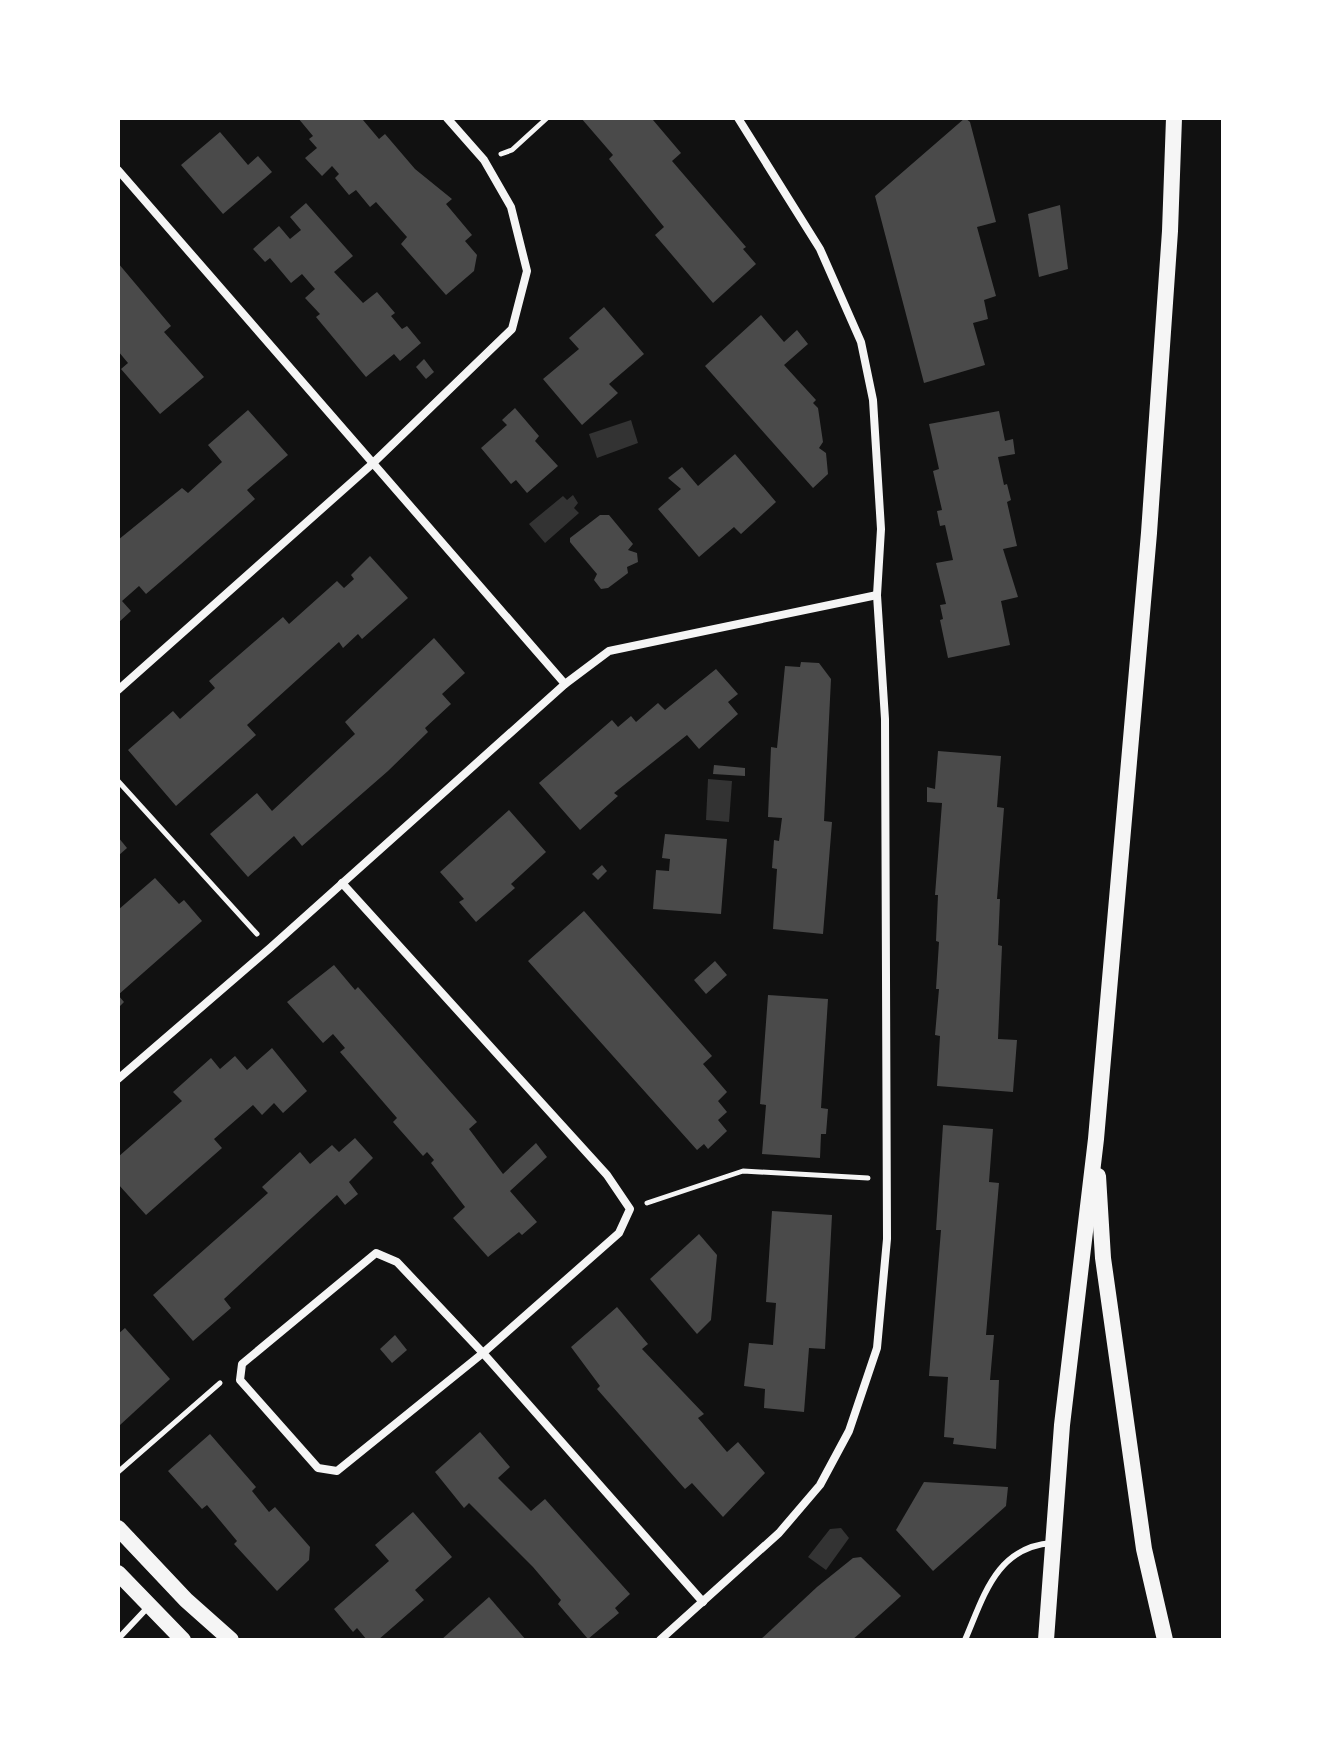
<svg xmlns="http://www.w3.org/2000/svg" width="1341" height="1758" font-family="Signika,sans-serif">
  <style>
    .water { fill: #333 }
    .building { fill: #4a4a4a }
    .lines { fill: none; stroke-linecap: round; stroke-linejoin: round }
    .path { stroke: #f5f5f5; stroke-width: 5 }
    .service { stroke: #f5f5f5; stroke-width: 6 }
    .minor { stroke: #f5f5f5; stroke-width: 8 }
    .secondary { stroke: #f5f5f5; stroke-width: 16 }
  </style>
  <rect width="100%" height="100%" fill="#111"/>
  <g class="water">
    <polygon points="631,420 638,443 597,458 589,434"/>
    <polygon points="573,495 578,503 574,508 579,513 545,543 529,524 563,496 567,500"/>
    <polygon points="708,779 732,781 729,822 706,820"/>
    <polygon points="841,1528 849,1538 826,1570 808,1557 830,1529"/>
  </g>
  <g class="building">
    <polygon points="298,118 366,118 363,120 379,139 385,134 415,169 452,199 446,204 472,235 465,241 477,255 474,271 446,295 401,244 407,237 376,202 370,207 356,190 349,195 335,178 339,174 332,166 322,176 305,158 317,148 309,139 313,136"/>
    <polygon points="581,118 656,118 653,120 681,153 672,161 746,247 743,249 756,264 713,303 655,235 664,227 609,159 613,155"/>
    <polygon points="965,118 970,122 996,222 977,227 996,296 984,300 988,319 973,323 985,365 924,383 875,196"/>
    <polygon points="220,132 248,165 258,156 272,172 223,214 181,165"/>
    <polygon points="306,203 353,256 334,272 363,303 377,292 395,313 391,316 402,329 407,326 421,343 400,361 394,354 366,377 316,317 320,314 305,298 315,289 302,274 291,283 270,258 265,262 253,249 279,226 290,239 301,230 290,217"/>
    <polygon points="1060,205 1068,269 1039,277 1028,214"/>
    <polygon points="118,263 171,326 164,332 204,377 160,414 121,369 128,363 118,351"/>
    <polygon points="604,307 644,354 609,384 618,393 582,425 543,379 579,349 569,338"/>
    <polygon points="761,315 784,342 797,330 808,344 784,365 816,400 813,403 818,408 823,442 819,448 826,453 828,474 813,488 705,366"/>
    <polygon points="424,359 434,372 426,379 416,367"/>
    <polygon points="515,408 539,436 535,441 558,466 527,493 516,480 511,484 481,448 507,425 502,420"/>
    <polygon points="248,410 288,455 247,490 255,499 181,564 146,594 139,586 122,601 131,611 118,623 118,540 182,488 188,493 222,462 208,445"/>
    <polygon points="999,411 1005,441 1013,439 1015,454 998,457 1004,485 1007,484 1011,500 1007,502 1017,546 1003,549 1018,597 1001,601 1010,645 948,658 940,620 943,619 940,605 946,604 936,563 953,560 945,525 940,526 937,511 942,510 933,471 939,469 929,424"/>
    <polygon points="735,454 776,502 741,534 734,527 699,557 658,509 681,489 668,478 682,467 698,486"/>
    <polygon points="600,515 609,515 633,544 628,550 637,553 638,562 627,567 628,573 608,588 601,589 594,580 597,574 570,542 570,538"/>
    <polygon points="370,556 408,598 362,639 358,634 343,648 339,642 247,725 256,735 176,806 128,750 173,711 180,719 215,688 209,681 283,617 289,624 337,581 344,588 354,579 351,575"/>
    <polygon points="434,638 465,673 442,694 451,704 425,728 428,732 388,771 302,846 294,836 248,877 210,834 257,793 272,811 355,734 345,722"/>
    <polygon points="801,662 819,663 831,679 824,821 832,822 823,934 773,929 777,869 772,868 774,840 779,841 782,818 768,817 771,747 777,748 785,666 800,667"/>
    <polygon points="716,669 738,694 728,702 738,714 699,749 687,735 614,793 618,796 580,830 539,783 612,720 618,727 631,716 636,722 658,703 665,710"/>
    <polygon points="938,751 1001,756 997,807 1004,808 997,899 1000,899 998,945 1002,946 998,1039 1017,1040 1013,1092 937,1086 940,1036 935,1035 939,989 936,989 939,942 936,941 938,895 935,895 942,803 927,802 927,787 935,789"/>
    <polygon points="714,765 745,768 745,776 713,774"/>
    <polygon points="509,810 546,852 511,884 515,888 476,922 459,902 464,899 440,872"/>
    <polygon points="665,834 727,839 721,914 653,909 656,870 669,871 670,859 662,858"/>
    <polygon points="118,837 127,848 118,856"/>
    <polygon points="602,865 607,871 598,880 592,874"/>
    <polygon points="155,878 179,904 184,900 202,921 118,995 124,1002 118,1008 118,910"/>
    <polygon points="584,911 712,1056 703,1064 727,1092 718,1101 727,1112 718,1120 727,1131 708,1149 704,1144 697,1150 528,961"/>
    <polygon points="715,961 727,975 706,994 694,980"/>
    <polygon points="334,965 355,990 358,987 477,1122 469,1129 503,1174 536,1143 547,1157 510,1191 537,1222 522,1235 519,1232 488,1257 453,1218 465,1207 431,1163 434,1160 427,1152 423,1156 393,1122 397,1118 340,1052 345,1048 333,1034 323,1043 287,1002"/>
    <polygon points="768,995 828,999 821,1108 828,1109 826,1134 821,1134 820,1158 762,1154 766,1105 760,1104"/>
    <polygon points="272,1048 307,1091 283,1113 274,1103 262,1115 253,1105 214,1139 222,1148 146,1215 118,1184 118,1157 182,1101 173,1092 211,1058 220,1069 235,1056 247,1070"/>
    <polygon points="943,1125 993,1129 989,1182 999,1183 986,1335 994,1335 990,1380 999,1380 996,1449 953,1444 954,1438 944,1437 948,1377 929,1376 941,1230 936,1230"/>
    <polygon points="355,1138 373,1158 349,1182 358,1194 345,1205 337,1195 327,1204 224,1299 231,1308 193,1341 153,1295 268,1193 262,1187 300,1152 310,1164 332,1145 339,1152"/>
    <polygon points="772,1211 832,1215 825,1349 809,1348 804,1412 764,1408 765,1389 744,1386 749,1343 773,1345 776,1303 766,1302"/>
    <polygon points="699,1234 717,1255 711,1320 697,1334 650,1279"/>
    <polygon points="617,1307 648,1344 642,1349 704,1414 698,1418 727,1452 738,1442 765,1473 723,1517 692,1483 685,1489 670,1472 597,1389 600,1386 571,1347"/>
    <polygon points="125,1328 170,1379 120,1425 118,1334"/>
    <polygon points="395,1335 407,1350 392,1363 380,1349"/>
    <polygon points="480,1432 510,1467 498,1478 531,1511 545,1499 630,1594 615,1608 619,1613 588,1639 558,1604 561,1600 533,1567 469,1503 464,1508 435,1472"/>
    <polygon points="210,1434 256,1487 252,1491 269,1512 275,1507 310,1547 309,1560 277,1591 234,1544 237,1541 207,1505 202,1509 168,1471"/>
    <polygon points="924,1482 1008,1487 1006,1506 933,1571 896,1530"/>
    <polygon points="413,1512 452,1557 415,1590 424,1600 378,1640 367,1640 357,1628 353,1632 334,1609 389,1561 375,1545"/>
    <polygon points="861,1557 901,1596 859,1634 852,1640 760,1640 817,1587 853,1558"/>
    <polygon points="489,1597 526,1640 441,1640 451,1631"/>
  </g>
  <g class="lines">
    <g class="path">
      <polyline points="501,154 512,150 547,118"/>
      <polyline points="118,781 257,934"/>
      <polyline points="647,1203 743,1171 868,1178"/>
      <polyline points="118,1472 220,1383"/>
    </g>
    <g class="service">
      <polyline points="118,1639 149,1606"/>
      <path d="M965,1640C984,1596 996,1547 1052,1543"/>
    </g>
    <g class="minor">
      <polyline points="118,170 565,684"/>
      <polyline points="118,690 371,465 512,329 527,271 511,207 484,160 447,118"/>
      <polyline points="342,883 607,1175 630,1209 619,1233 483,1353 703,1602"/>
      <polyline points="118,1079 270,948 565,684 609,651 877,595"/>
      <polygon points="376,1253 397,1262 483,1353 337,1471 318,1468 240,1380 242,1364"/>
      <polyline points="660,1640 779,1533 820,1485 849,1431 877,1348 887,1239 885,719 877,595 881,529 873,400 861,342 820,249 738,118"/>
    </g>
    <g class="secondary">
      <polyline points="1098,1176 1103,1258 1144,1549 1165,1640"/>
      <polyline points="118,1528 186,1600 231,1640"/>
      <polyline points="118,1573 183,1640"/>
      <polyline points="1046,1640 1062,1425 1096,1139 1149,533 1170,231 1174,118"/>
    </g>
  </g>
  <rect width="1341" height="1758" fill="none" stroke="#ffffff" stroke-width="240"/>
</svg>
